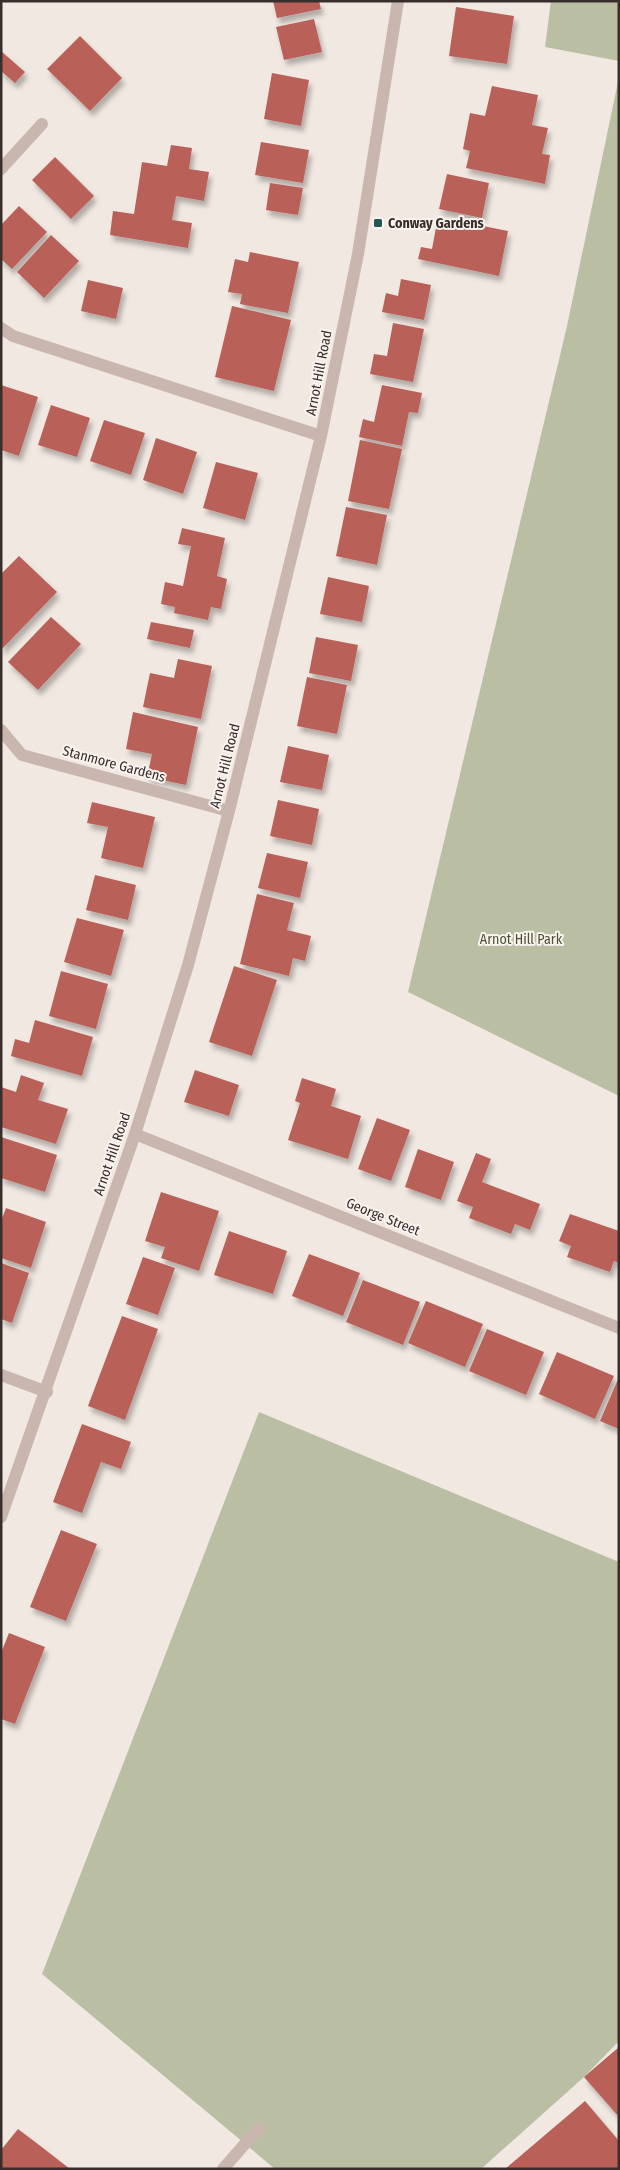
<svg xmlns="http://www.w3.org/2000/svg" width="620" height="2170" font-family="'Fira Sans Condensed',sans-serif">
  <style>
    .green { fill: #babfa3 }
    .building { fill: #b96158; filter: url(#shadow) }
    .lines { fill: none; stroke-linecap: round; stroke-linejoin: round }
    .minor { stroke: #c8b6af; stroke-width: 12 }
    .poi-dot { fill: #265551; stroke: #f9f2ee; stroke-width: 2 }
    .labels { text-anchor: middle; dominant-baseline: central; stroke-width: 4; stroke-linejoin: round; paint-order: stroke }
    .poi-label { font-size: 14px; font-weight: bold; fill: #382e2c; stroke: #f9f2ee; text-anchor: start }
    .street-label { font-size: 14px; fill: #382e2c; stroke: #f9f2ee }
    .park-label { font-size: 14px; fill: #4c5432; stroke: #f9f2ee }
  </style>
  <defs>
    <filter id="shadow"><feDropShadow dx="3" dy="5.5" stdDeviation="2.5" flood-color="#0004"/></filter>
  </defs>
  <rect width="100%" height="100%" fill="#f1e8e2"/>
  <g class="green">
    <polygon points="551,1 619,1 619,61 545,47"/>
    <polygon points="619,77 619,1096 408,992 567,326"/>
    <polygon points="259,1412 619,1562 619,2041 584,2077 481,2169 275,2169 42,1974"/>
  </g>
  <g class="building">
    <polygon points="273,1 319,1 321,9 277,18"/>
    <polygon points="456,7 514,16 507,64 449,56"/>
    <polygon points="314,19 322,52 284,60 276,27"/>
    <polygon points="80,36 122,78 90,111 47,69"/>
    <polygon points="1,51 25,72 15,83 1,71"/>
    <polygon points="272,73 309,80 301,126 264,119"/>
    <polygon points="492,86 538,95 532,125 548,128 542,154 550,155 545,184 466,168 470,151 463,149 470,113 485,116"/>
    <polygon points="261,142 309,150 303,183 255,175"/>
    <polygon points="171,145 192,148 189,169 209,172 204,201 176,196 172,220 192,223 188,248 110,235 113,211 134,214 142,162 167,166"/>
    <polygon points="55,157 94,196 71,219 32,180"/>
    <polygon points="447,174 489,183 482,218 439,209"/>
    <polygon points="270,183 303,188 298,215 266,210"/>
    <polygon points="19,206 47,232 12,269 1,259 1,225"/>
    <polygon points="438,217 508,231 499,276 418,259 421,247 432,249"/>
    <polygon points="51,235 79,261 44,298 17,272"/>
    <polygon points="250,252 299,262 288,313 240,304 242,294 228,292 235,259 248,262"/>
    <polygon points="401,279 431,285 424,320 382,312 386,293 398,296"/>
    <polygon points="88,280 123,288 116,319 81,311"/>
    <polygon points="232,306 291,320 274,391 215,377"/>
    <polygon points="393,323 424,329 413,382 370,374 374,354 387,356"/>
    <polygon points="1,385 38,397 19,456 1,450"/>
    <polygon points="382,385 422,393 418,413 409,412 402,446 359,437 363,419 374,422"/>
    <polygon points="51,405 90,418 77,457 38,445"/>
    <polygon points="104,420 145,433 131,475 90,461"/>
    <polygon points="156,438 197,452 183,494 143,480"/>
    <polygon points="360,440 402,449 389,509 348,501"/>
    <polygon points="216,462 258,473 245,520 203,508"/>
    <polygon points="346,507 387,515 377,565 336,556"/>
    <polygon points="182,528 225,538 217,576 227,579 221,609 211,607 208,620 174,613 175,607 161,604 165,582 183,586 191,546 178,544"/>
    <polygon points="19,556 57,592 1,650 1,574"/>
    <polygon points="328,577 369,586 362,622 320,614"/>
    <polygon points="51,617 81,644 38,690 8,662"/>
    <polygon points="151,622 194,630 190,648 147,639"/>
    <polygon points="316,637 358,645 351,681 309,673"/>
    <polygon points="178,659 212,666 201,719 143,707 150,673 174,678"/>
    <polygon points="307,677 347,685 337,734 297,726"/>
    <polygon points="133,712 198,727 186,785 147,777 152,754 126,749"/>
    <polygon points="288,746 329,755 322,790 280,782"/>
    <polygon points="278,800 319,809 312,845 270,836"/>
    <polygon points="92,802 155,817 143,868 101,858 108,827 87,823"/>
    <polygon points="267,853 308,862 300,898 258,888"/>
    <polygon points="95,875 136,885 128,920 86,910"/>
    <polygon points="257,894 294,903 287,930 311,936 305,961 293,958 289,976 240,964"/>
    <polygon points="77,918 124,930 111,976 64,962"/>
    <polygon points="234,966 277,980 252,1056 209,1042"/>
    <polygon points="61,971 108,984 96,1029 49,1016"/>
    <polygon points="35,1020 93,1037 82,1076 11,1056 15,1039 29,1043"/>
    <polygon points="195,1070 239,1085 229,1116 184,1102"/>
    <polygon points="21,1075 44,1083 38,1100 68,1109 56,1144 1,1127 1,1087 16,1092"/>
    <polygon points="302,1078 336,1089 331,1106 361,1116 348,1159 288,1140 300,1103 295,1101"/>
    <polygon points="377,1118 410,1130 391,1181 358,1169"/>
    <polygon points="1,1137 57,1155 45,1192 1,1178"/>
    <polygon points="418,1149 454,1162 441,1200 405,1187"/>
    <polygon points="476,1153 491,1159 482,1182 540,1204 530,1230 515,1224 511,1234 469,1218 473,1207 457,1201"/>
    <polygon points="161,1192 219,1211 199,1271 161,1258 165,1247 145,1241"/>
    <polygon points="6,1208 46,1222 31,1268 1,1258 1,1221"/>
    <polygon points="570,1214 619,1231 619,1263 614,1261 610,1272 567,1257 571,1246 559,1241"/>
    <polygon points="229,1231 287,1251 273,1294 214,1275"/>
    <polygon points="309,1254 360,1273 343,1316 292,1296"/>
    <polygon points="143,1257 175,1268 158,1315 126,1304"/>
    <polygon points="1,1263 29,1273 12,1323 1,1319"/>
    <polygon points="363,1280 420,1302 403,1345 346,1322"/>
    <polygon points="426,1301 483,1324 465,1367 408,1343"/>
    <polygon points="122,1316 158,1329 125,1420 88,1406"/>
    <polygon points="487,1329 544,1352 526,1395 469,1371"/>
    <polygon points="557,1352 614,1376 595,1419 539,1394"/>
    <polygon points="619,1377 619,1429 600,1421"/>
    <polygon points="82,1424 131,1442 121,1469 101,1462 82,1513 53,1502"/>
    <polygon points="61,1530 97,1544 66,1621 30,1607"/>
    <polygon points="9,1633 45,1647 15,1724 1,1719 1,1653"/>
    <polygon points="619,2047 619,2117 584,2077"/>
    <polygon points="585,2101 619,2141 619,2169 505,2169"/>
    <polygon points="18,2129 43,2148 70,2169 1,2169 1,2150"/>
  </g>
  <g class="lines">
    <g class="minor">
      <polyline points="1,169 42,124"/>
      <polyline points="1,328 13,336 321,436"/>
      <polyline points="1,730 22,755 229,811"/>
      <polyline points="135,1134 619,1328"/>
      <polyline points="1,1375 47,1392"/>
      <polyline points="1,1517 135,1134 188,965 229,811 321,436 358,254 398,1"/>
      <polyline points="223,2169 259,2128"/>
    </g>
  </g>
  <rect class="poi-dot" x="373" y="218" width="10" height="10" rx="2.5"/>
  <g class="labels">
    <g class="poi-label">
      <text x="388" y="223">Conway Gardens</text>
    </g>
    <g class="street-label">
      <text transform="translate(319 373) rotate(-79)">Arnot Hill Road</text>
      <text transform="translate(114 764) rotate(15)">Stanmore Gardens</text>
      <text transform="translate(225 766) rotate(-76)">Arnot Hill Road</text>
      <text transform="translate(112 1154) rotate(-71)">Arnot Hill Road</text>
      <text transform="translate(383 1217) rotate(22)">George Street</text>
    </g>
    <g class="park-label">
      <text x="521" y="939">Arnot Hill Park</text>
    </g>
  </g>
  <rect width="620" height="2170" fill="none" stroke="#382e2c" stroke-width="5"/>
</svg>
